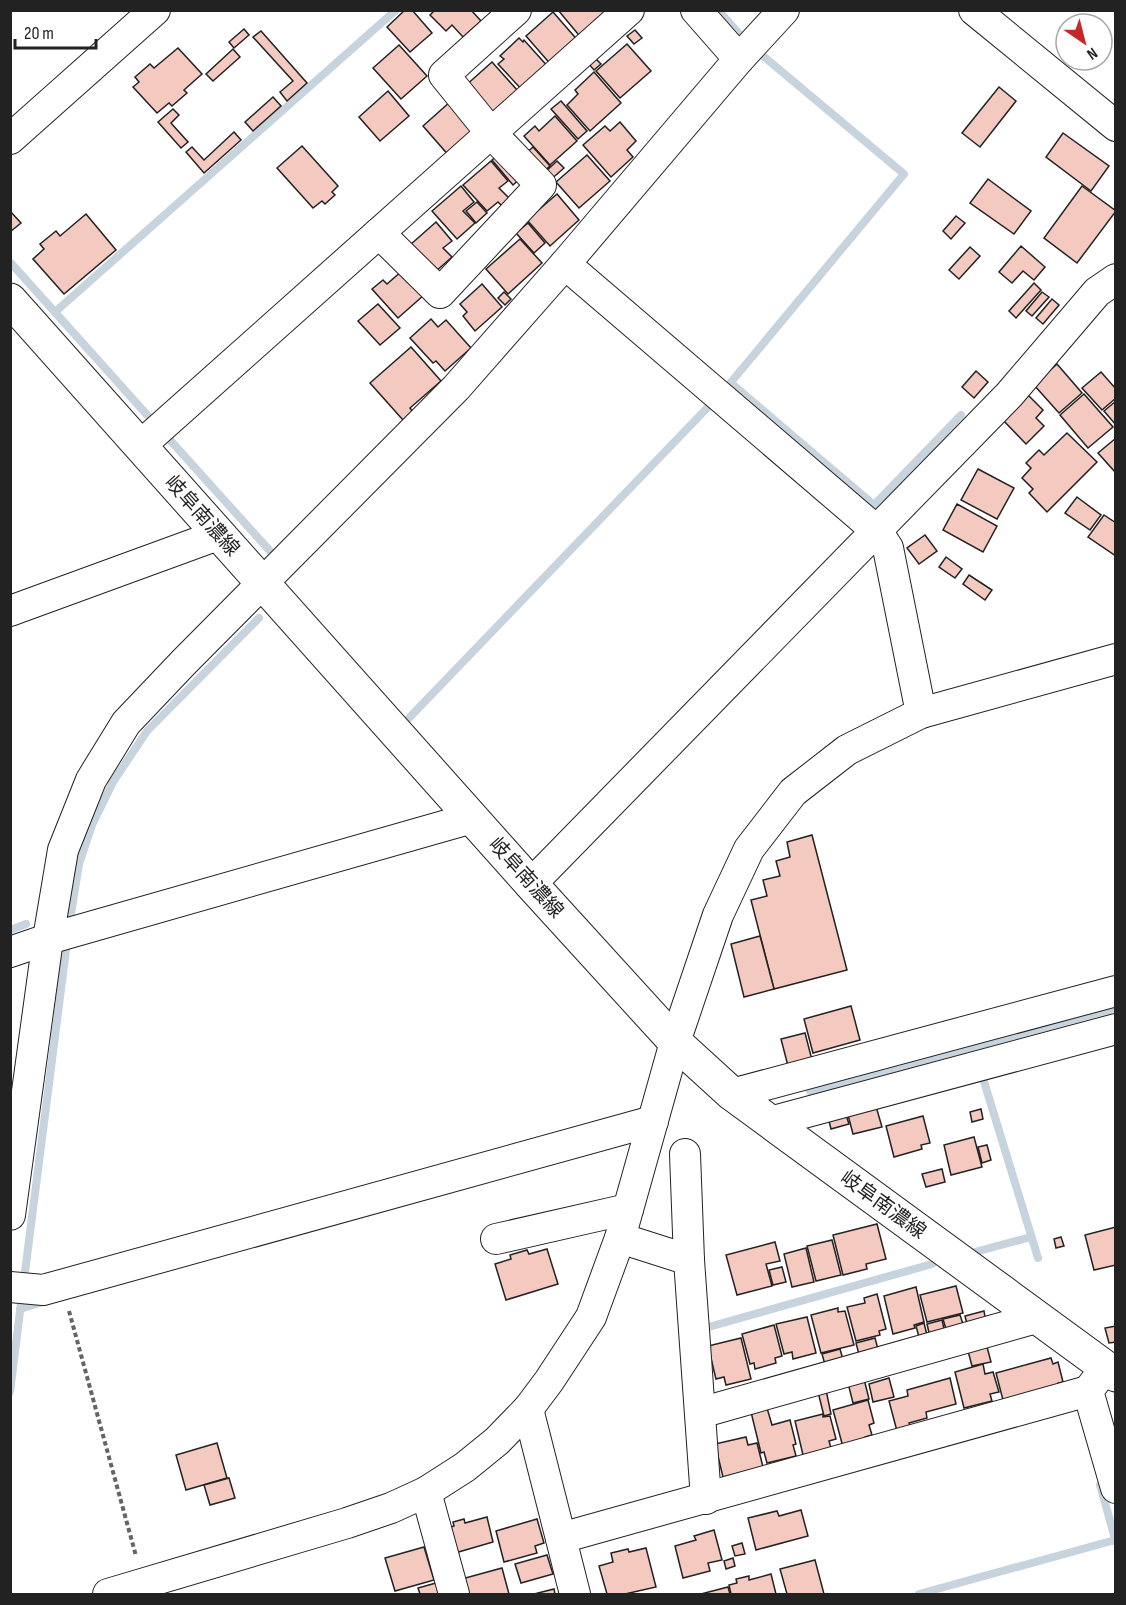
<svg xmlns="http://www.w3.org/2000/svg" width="1126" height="1605" font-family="'Sofia Sans Condensed','Noto Sans JP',sans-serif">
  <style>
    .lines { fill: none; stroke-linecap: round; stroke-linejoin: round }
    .stream { stroke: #c7d3dd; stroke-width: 8 }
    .building { fill: #f3c9c0; stroke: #222; stroke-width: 1.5 }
    .minor-casing { stroke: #222; stroke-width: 32 }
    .major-casing { stroke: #222; stroke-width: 35 }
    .path { stroke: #646464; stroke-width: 4; stroke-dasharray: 4.5 3; stroke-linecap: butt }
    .minor { stroke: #fff; stroke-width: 30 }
    .major { stroke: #fff; stroke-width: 33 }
    .labels { text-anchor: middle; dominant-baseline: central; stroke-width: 4.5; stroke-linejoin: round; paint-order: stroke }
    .street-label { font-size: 20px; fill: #222; stroke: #fff }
  </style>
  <rect width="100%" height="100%" fill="#fff"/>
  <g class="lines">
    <g class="stream">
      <polyline points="718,10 740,35"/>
      <polyline points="10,262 148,416"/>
      <polyline points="55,312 396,10"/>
      <polyline points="731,383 874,505 961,415"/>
      <polyline points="727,387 904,174 762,55"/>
      <polyline points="170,440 270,551"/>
      <polyline points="409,718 710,405"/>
      <polyline points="69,926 79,864 92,825 113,782 147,731 259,618"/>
      <polyline points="10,930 26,924"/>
      <polyline points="982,1075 1038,1258"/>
      <polyline points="810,1091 1116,1008"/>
      <polyline points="975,1252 1031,1237"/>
      <polyline points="24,1280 67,942"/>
      <polyline points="20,1309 46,1301"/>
      <polyline points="705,1328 932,1264"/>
      <polyline points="10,1392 21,1303"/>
      <polyline points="1100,1485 1116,1542"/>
      <polyline points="919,1594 1115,1540"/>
    </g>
  </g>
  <g class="building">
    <polygon points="405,10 412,10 432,33 410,52 387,27"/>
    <polygon points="435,10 471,10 481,21 463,37 452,25 446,31 430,15"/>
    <polygon points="558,10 609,10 583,40"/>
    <polygon points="553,12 580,43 553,67 526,36"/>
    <polygon points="244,29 249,35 234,48 229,42"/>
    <polygon points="635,30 642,38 634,44 627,36"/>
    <polygon points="261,31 307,83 287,101 280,92 293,81 253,37"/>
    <polygon points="519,38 523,42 524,40 550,69 524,92 498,64 504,59 500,56"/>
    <polygon points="627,44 651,71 620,98 596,71"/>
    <polygon points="399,45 427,76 401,99 373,68"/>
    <polygon points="178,48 202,74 184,90 187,93 172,106 169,103 157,113 133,87 139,82 135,77 150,64 154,68"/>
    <polygon points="233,49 240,57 213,81 206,74"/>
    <polygon points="595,58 601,64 594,70 588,63"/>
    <polygon points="492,62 518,91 490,116 464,87"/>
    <polygon points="594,72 621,103 590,131 567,105 578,94 575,90"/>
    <polygon points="999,87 1016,101 980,147 962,133"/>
    <polygon points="388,91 409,116 380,141 359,117"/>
    <polygon points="273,97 281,106 253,131 245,122"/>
    <polygon points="451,101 476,129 451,158 423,126"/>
    <polygon points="561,101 587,131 578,139 551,109"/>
    <polygon points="173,109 179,115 171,123 188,142 181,148 158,122"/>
    <polygon points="555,116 577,141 550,165 524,136 535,126 539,131"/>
    <polygon points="620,122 636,141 627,150 633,157 611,177 583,145 605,126 610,131"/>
    <polygon points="234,132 241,140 204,173 186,152 192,147 204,160"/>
    <polygon points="1063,133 1109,166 1091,191 1046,157"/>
    <polygon points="302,146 338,186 332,192 335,195 325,204 322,201 313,208 277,168"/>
    <polygon points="533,147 550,166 541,174 524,155"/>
    <polygon points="500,153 522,177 513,185 492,160"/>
    <polygon points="587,155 610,181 579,208 556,182"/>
    <polygon points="491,161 508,181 499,188 510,199 502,206 498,202 487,211 463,185"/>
    <polygon points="557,161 564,168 548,182 542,175"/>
    <polygon points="988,179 1031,211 1014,234 970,203"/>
    <polygon points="461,186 474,202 463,211 475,223 457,239 432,211"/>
    <polygon points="1082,186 1116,211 1077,263 1044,238"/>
    <polygon points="557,194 579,220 550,246 527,220"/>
    <polygon points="477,202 487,213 476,223 466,211"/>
    <polygon points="10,211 21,223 10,232"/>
    <polygon points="86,214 116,250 64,294 33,259 44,249 40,244 56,231 60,236"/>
    <polygon points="956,216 965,223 951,239 943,231"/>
    <polygon points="436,222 452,241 443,248 452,257 435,272 410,245"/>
    <polygon points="528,223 545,243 534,253 516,233"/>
    <polygon points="520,239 542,263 508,294 486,269"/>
    <polygon points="1021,246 1045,267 1034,280 1023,271 1012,283 999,272"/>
    <polygon points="970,247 980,256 959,279 949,270"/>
    <polygon points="403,270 424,295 398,318 372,289 383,280 387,284"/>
    <polygon points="1034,283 1041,290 1016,318 1009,311"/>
    <polygon points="482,284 502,307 475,331 463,316 467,312 460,304"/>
    <polygon points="504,292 511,299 505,305 498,298"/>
    <polygon points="1042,292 1049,297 1032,316 1026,311"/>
    <polygon points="1052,299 1059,305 1043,324 1036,318"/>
    <polygon points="378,304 400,328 380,345 358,321"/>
    <polygon points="431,319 438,327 446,320 471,348 445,371 436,361 433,363 410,338"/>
    <polygon points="411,347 441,381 410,408 413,412 403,420 370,383"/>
    <polygon points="1057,364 1082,393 1059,413 1034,385"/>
    <polygon points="976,371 988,382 974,398 962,387"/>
    <polygon points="1101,372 1116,389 1116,398 1102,410 1082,388"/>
    <polygon points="1026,393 1043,410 1036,418 1044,426 1026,444 1001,418"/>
    <polygon points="1084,394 1113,427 1088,448 1060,415"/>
    <polygon points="1116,401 1116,425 1104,411"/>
    <polygon points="1067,433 1097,462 1047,512 1029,493 1033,489 1022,478 1031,468 1026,463 1039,450 1044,455"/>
    <polygon points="1116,438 1116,473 1098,453"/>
    <polygon points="978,469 1014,488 997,519 961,500"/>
    <polygon points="1077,497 1101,515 1090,530 1065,513"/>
    <polygon points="957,504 997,526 983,552 943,530"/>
    <polygon points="1104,515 1116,523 1116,556 1088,537"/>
    <polygon points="925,535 937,551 919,564 907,548"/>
    <polygon points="946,557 962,569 955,578 939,567"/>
    <polygon points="969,575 992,590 985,600 963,584"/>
    <polygon points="812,835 847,970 774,989 751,900 767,896 763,880 780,876 776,861 790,857 787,842"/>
    <polygon points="760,936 774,989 744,997 731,944"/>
    <polygon points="851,1006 860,1040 813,1053 804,1019"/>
    <polygon points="805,1033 812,1060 788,1066 781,1039"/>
    <polygon points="875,1103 882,1127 853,1134 847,1111"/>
    <polygon points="981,1109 983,1119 972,1122 970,1112"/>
    <polygon points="845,1112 849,1124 831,1129 828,1117"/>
    <polygon points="923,1116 930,1143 921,1145 922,1149 894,1157 886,1126"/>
    <polygon points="974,1137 982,1167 951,1175 944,1145"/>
    <polygon points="987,1145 991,1160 982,1163 978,1147"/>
    <polygon points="942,1169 945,1182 926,1187 922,1174"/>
    <polygon points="877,1224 886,1259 866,1264 867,1269 843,1275 833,1235"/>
    <polygon points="1116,1227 1116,1265 1094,1270 1085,1235"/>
    <polygon points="1061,1237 1064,1246 1056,1248 1054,1239"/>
    <polygon points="832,1240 841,1275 816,1281 807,1246"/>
    <polygon points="775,1242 780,1261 766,1264 772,1286 737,1295 726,1255"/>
    <polygon points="806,1248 814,1282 792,1287 784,1254"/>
    <polygon points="547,1249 558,1284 506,1300 495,1264 511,1259 510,1255 527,1250 529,1254"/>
    <polygon points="782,1267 786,1282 773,1285 769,1270"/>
    <polygon points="956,1286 963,1313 927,1322 920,1295"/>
    <polygon points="916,1287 924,1322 914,1325 915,1328 893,1334 884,1296"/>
    <polygon points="877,1294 886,1329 879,1331 880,1335 856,1341 847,1307 865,1303 864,1298"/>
    <polygon points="838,1308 838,1312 845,1311 854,1345 821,1353 811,1315"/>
    <polygon points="984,1311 986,1323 968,1328 965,1316"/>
    <polygon points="960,1315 963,1324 946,1329 943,1319"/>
    <polygon points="807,1317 816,1353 793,1359 792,1352 784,1354 776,1324"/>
    <polygon points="942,1320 945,1333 930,1337 927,1324"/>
    <polygon points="924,1323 928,1339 920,1341 916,1326"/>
    <polygon points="774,1325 782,1356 775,1358 776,1363 755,1369 754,1363 750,1364 742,1334"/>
    <polygon points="1116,1326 1116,1342 1109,1343 1105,1328"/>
    <polygon points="741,1338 751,1379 726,1385 724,1377 716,1379 708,1346"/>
    <polygon points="875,1338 879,1353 860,1358 856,1343"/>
    <polygon points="986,1343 991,1362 972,1366 967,1347"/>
    <polygon points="840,1349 844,1363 826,1368 822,1354"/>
    <polygon points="1051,1358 1053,1364 1058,1362 1063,1382 1058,1383 1058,1385 1003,1400 996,1373"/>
    <polygon points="983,1364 985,1374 993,1372 999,1392 990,1394 992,1401 964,1408 955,1372"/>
    <polygon points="889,1378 894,1397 873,1402 869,1384"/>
    <polygon points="950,1378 956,1404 926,1412 927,1418 909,1423 911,1427 897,1431 889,1401 908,1396 907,1390"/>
    <polygon points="864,1379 869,1399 853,1403 848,1383"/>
    <polygon points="826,1390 831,1414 824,1416 818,1392"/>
    <polygon points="868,1400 874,1423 869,1425 872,1435 865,1437 866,1441 843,1447 833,1410"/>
    <polygon points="767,1408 772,1425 790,1420 796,1444 793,1445 796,1456 767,1463 764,1452 761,1453 751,1412"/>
    <polygon points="823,1414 823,1417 830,1416 836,1439 829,1441 831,1448 803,1455 795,1421"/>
    <polygon points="746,1437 748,1445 757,1443 763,1467 723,1477 715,1444"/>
    <polygon points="217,1443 227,1478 186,1490 176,1455"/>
    <polygon points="229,1478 235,1498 210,1505 204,1485"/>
    <polygon points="801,1510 808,1536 756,1550 748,1518 777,1511 779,1516"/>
    <polygon points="487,1517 493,1542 455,1553 448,1528 454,1526 453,1522 464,1519 465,1523"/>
    <polygon points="537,1519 544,1543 535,1546 537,1553 504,1562 496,1531"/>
    <polygon points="714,1530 722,1560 708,1563 710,1571 683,1578 675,1546 696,1540 694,1536"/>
    <polygon points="742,1543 745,1554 735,1556 732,1546"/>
    <polygon points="424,1547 434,1580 395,1591 385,1558"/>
    <polygon points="646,1548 656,1587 625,1594 607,1594 599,1566 613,1562 611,1553 628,1549 629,1552"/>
    <polygon points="547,1555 553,1574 521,1583 515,1564"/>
    <polygon points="733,1558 735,1566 726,1569 724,1561"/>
    <polygon points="815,1560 824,1594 787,1594 780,1569"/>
    <polygon points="502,1568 509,1594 463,1594 458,1580"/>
    <polygon points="771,1574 776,1594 731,1594 729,1585 737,1583 736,1579 749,1576 749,1580"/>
    <polygon points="436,1583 440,1594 420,1594 418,1588"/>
    <polygon points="728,1587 730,1594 701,1594"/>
    <polygon points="554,1589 555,1594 534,1594"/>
  </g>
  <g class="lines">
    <g class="minor-casing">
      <g id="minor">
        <polyline points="696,10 739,59"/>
        <polyline points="974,10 1116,126"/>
        <polyline points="10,139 155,10"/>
        <polyline points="379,233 440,293 541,185 491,133 444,75 516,10"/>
        <polyline points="565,264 877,531 888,548 921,713"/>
        <polyline points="140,446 629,10"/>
        <polyline points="10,611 218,535"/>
        <polyline points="531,884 1009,395 1097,292 1116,279"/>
        <polyline points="10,952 48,939 472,818"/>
        <polyline points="732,1094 1116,991"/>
        <polyline points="770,1122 1116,1029"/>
        <polyline points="685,1154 689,1260"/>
        <polyline points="10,1215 48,939 63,850 91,780 126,723 184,662 456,388 565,264 739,59 784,10"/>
        <polyline points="620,1238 689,1260 706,1499"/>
        <polyline points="496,1239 628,1209"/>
        <polyline points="10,1287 43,1290 653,1121"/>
        <polyline points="1100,1375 1088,1391 1116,1488"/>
        <polyline points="528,1409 575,1594"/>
        <polyline points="700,1413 1036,1318"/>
        <polyline points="426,1492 454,1594"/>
        <polyline points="561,1538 1088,1391"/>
        <polyline points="108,1594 347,1523 391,1508 426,1492 465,1467 497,1441 528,1409 549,1381 591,1317 620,1238 675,1042 718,915 749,849 793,792 847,750 921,713 1116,659"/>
      </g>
    </g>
    <g class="major-casing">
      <polyline id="major" points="10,300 531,884 675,1042 732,1094 1116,1375"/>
    </g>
    <polyline class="path" points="69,1311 136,1556"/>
    <use href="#minor" class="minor"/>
    <use href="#major" class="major"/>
  </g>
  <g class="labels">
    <g class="street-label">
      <text transform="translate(202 516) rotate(48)">岐阜南濃線</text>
      <text transform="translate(526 878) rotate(48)">岐阜南濃線</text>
      <text transform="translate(883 1205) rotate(36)">岐阜南濃線</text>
    </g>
  </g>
  <rect width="1126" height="1605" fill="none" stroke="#222222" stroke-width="24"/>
  <g transform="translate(1084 42) rotate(145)"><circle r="28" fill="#ffffff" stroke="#a7a7a7" stroke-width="1.5"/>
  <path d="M0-4.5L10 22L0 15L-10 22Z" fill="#c62828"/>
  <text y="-9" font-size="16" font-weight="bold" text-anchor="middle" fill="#222222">N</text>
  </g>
  <path d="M15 39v9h81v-9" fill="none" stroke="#222222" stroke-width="3"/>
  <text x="24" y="39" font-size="18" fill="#222222" stroke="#ffffff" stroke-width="4.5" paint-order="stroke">20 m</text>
</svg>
